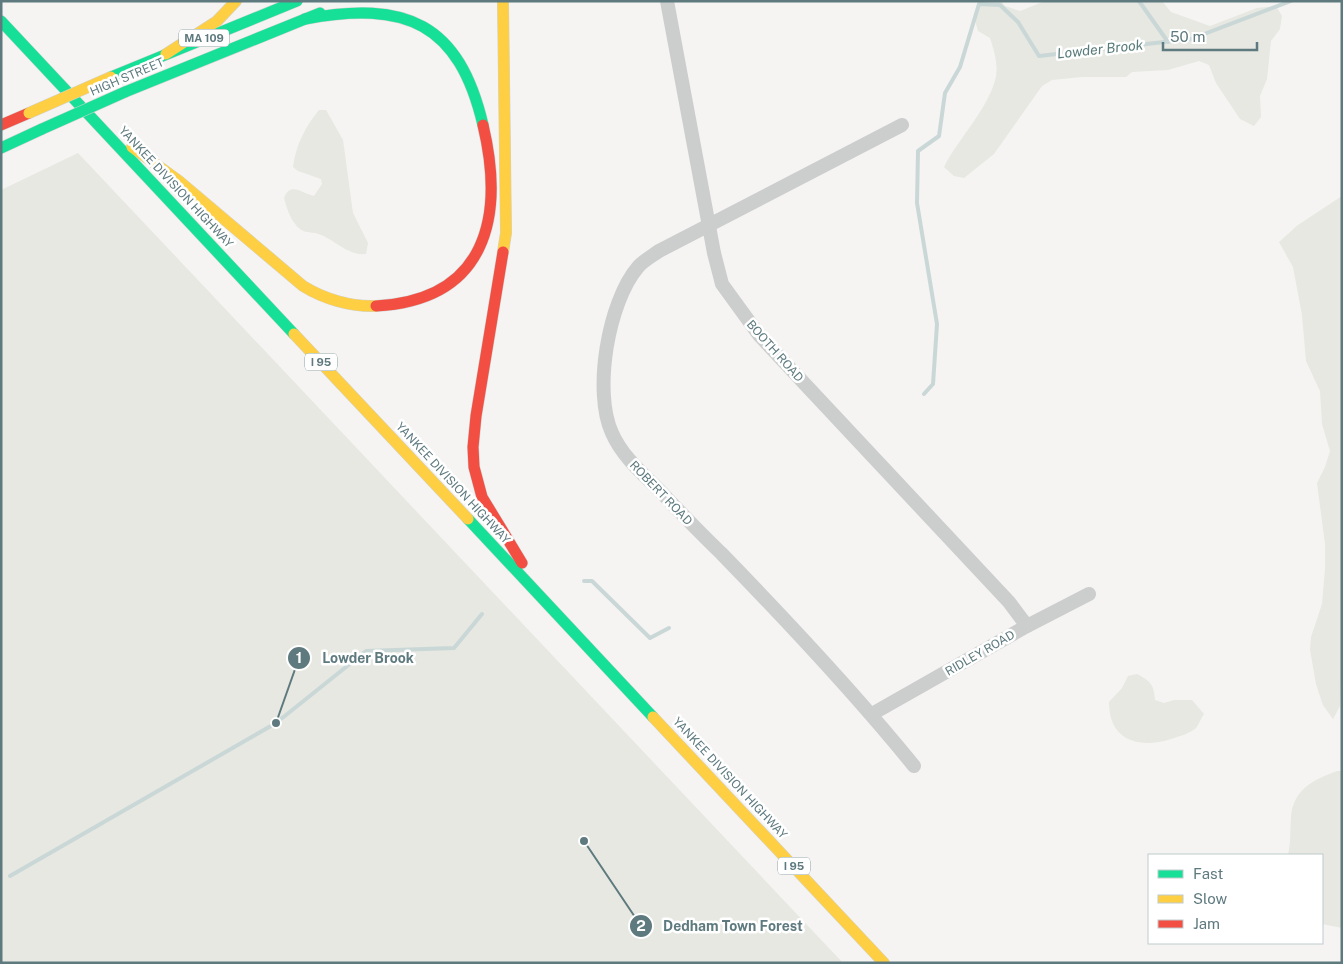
<svg xmlns="http://www.w3.org/2000/svg" width="1343" height="964" font-family="'Public Sans',sans-serif">
  <style>
    .green { fill: #e6e8e1 }
    .lines { fill: none; stroke-linecap: round; stroke-linejoin: round }
    .stream { stroke: #cad7d7; stroke-width: 4 }
    .fast-casing { stroke: #d0d2d1; stroke-width: 12 }
    .slow-casing { stroke: #d0d2d1; stroke-width: 12 }
    .jam-casing { stroke: #d0d2d1; stroke-width: 12 }
    .street { stroke: #cccece; stroke-width: 14 }
    .fast { stroke: #16e098; stroke-width: 11 }
    .slow { stroke: #ffcf43; stroke-width: 11 }
    .jam { stroke: #f24e42; stroke-width: 11 }
    .fast-bridge-casing { stroke: #d0d2d1; stroke-width: 12; stroke-linecap: butt }
    .slow-bridge-casing { stroke: #d0d2d1; stroke-width: 12; stroke-linecap: butt }
    .fast-bridge { stroke: #16e098; stroke-width: 11 }
    .slow-bridge { stroke: #ffcf43; stroke-width: 11 }
    .labels { text-anchor: middle; dominant-baseline: central; stroke-width: 5; stroke-linejoin: round; paint-order: stroke }
    .shield { fill: #fff; stroke: #8ea2a5; stroke-width: 1 }
    .shield-label { font-size: 11px; font-weight: bold; fill: #5e7a7f }
    .street-label { font-size: 12px; fill: #5e7a7f; stroke: #fff }
    .water-label { font-size: 14px; font-style: italic; fill: #597b7b; stroke: #fff }
    .leader { fill: none; stroke: #5e7a7f; stroke-width: 2 }
    .callout-dot { fill: #5e7a7f; stroke: #fff; stroke-width: 2 }
    .mark-label { font-size: 15px; text-anchor: middle; font-weight: bold; fill: #fff }
    .callout-label { font-size: 14px; text-anchor: middle; font-weight: bold; fill: #5e7a7f; stroke: #fff; stroke-width: 5; stroke-linejoin: round; paint-order: stroke }
  </style>
  <rect width="100%" height="100%" fill="#f5f4f3"/>
  <g class="green">
    <path d="M980,1H1001L1005,6L1020,11L1045,1H1162L1171,12L1210,26L1257,8L1276,6L1282,16L1280,29L1271,41L1267,79L1260,96L1261,117L1254,126L1240,119L1216,83L1209,65L1199,61L1168,70L1132,72L1126,77H1082L1052,80L1042,86L994,154L964,178L954,176L944,167C958,139 990,107 996,76C998,63 994,50 990,38L978,31L974,17Z"/>
    <path d="M319,110H326L343,140L353,213L368,243L366,254C346,256 333,237 315,233C309,232 306,233 300,229C291,222 287,209 284,198C291,181 302,194 314,196L322,184L321,179L298,171L293,167C296,145 305,127 319,110Z"/>
    <polygon points="78,153 843,963 1,963 1,190"/>
    <polygon points="1342,196 1342,660 1340,706 1333,719 1323,705 1316,684 1310,650 1311,637 1322,604 1325,569 1325,544 1317,483 1325,467 1330,451 1322,424 1320,391 1306,361 1302,315 1293,267 1279,242 1298,225"/>
    <path d="M1137,674C1150,681 1154,684 1155,700L1164,703L1174,700H1192L1204,714C1201,718 1199,724 1196,728C1189,734 1180,736 1171,739C1139,749 1109,741 1109,702L1122,688L1128,676Z"/>
    <path d="M1337,771H1342V928L1322,924V855H1288C1291,842 1290,830 1291,817C1293,789 1315,779 1337,771Z"/>
  </g>
  <g class="lines">
    <g class="stream">
      <polyline points="1139,1 1168,42"/>
      <polyline points="924,394 933,384 937,324 917,203 918,151 939,136 945,93 960,67 979,4 1000,5 1018,22 1039,56 1191,39 1291,1"/>
      <polyline points="584,581 592,581 650,638 669,628"/>
      <polyline points="10,876 276,723 366,651 454,648 482,614"/>
    </g>
    <g class="fast-casing">
      <g id="fast">
        <path d="M305,19C406,0 459,23 483,125"/>
        <polyline points="1,21 294,334"/>
        <polyline points="111,77 297,1"/>
        <polyline points="125,92 320,13"/>
        <polyline points="1,148 42,129"/>
        <polyline points="468,519 653,717"/>
      </g>
    </g>
    <g class="slow-casing">
      <g id="slow">
        <polyline points="166,54 217,21 236,1"/>
        <path d="M132,147L179,181L303,286C324,299 351,307 376,306"/>
        <polyline points="503,252 506,233 503,1"/>
        <polyline points="294,334 468,519"/>
        <polyline points="653,717 884,963"/>
      </g>
    </g>
    <g class="jam-casing">
      <g id="jam">
        <polyline points="1,125 29,113"/>
        <polyline points="503,252 476,416 473,447 474,467 482,497 522,563"/>
        <path d="M376,306C486,300 505,218 483,125"/>
      </g>
    </g>
    <g class="street">
      <polyline points="667,1 714,253 722,284 759,335 1009,602 1027,626"/>
      <path d="M902,125L659,251C652,256 643,261 638,267C608,302 593,392 612,433C622,456 642,473 660,491C680,512 700,533 721,553C788,622 854,692 914,766"/>
      <polyline points="872,714 1027,626 1089,594"/>
    </g>
    <use href="#fast" class="fast"/>
    <use href="#slow" class="slow"/>
    <use href="#jam" class="jam"/>
    <g class="fast-bridge-casing">
      <polyline id="fast-bridge" points="42,129 125,92"/>
    </g>
    <g class="slow-bridge-casing">
      <polyline id="slow-bridge" points="29,113 111,77"/>
    </g>
    <use href="#fast-bridge" class="fast-bridge"/>
    <use href="#slow-bridge" class="slow-bridge"/>
  </g>
  <g class="labels">
    <g class="shield">
      <rect x="179" y="29.5" width="50" height="17" rx="4"/>
      <rect x="305" y="353.5" width="32" height="17" rx="4"/>
      <rect x="778" y="857.5" width="32" height="17" rx="4"/>
    </g>
    <g class="shield-label">
      <text x="204" y="38">MA 109</text>
      <text x="321" y="362">I 95</text>
      <text x="794" y="866">I 95</text>
    </g>
    <g class="street-label">
      <text transform="translate(127 77) rotate(-23)">HIGH STREET</text>
      <text transform="translate(176 187) rotate(47)">YANKEE DIVISION HIGHWAY</text>
      <text transform="translate(775 351) rotate(48)">BOOTH ROAD</text>
      <text transform="translate(453 483) rotate(47)">YANKEE DIVISION HIGHWAY</text>
      <text transform="translate(661 493) rotate(46)">ROBERT ROAD</text>
      <text transform="translate(980 653) rotate(-30)">RIDLEY ROAD</text>
      <text transform="translate(730 778) rotate(47)">YANKEE DIVISION HIGHWAY</text>
    </g>
    <g class="water-label">
      <text transform="translate(1100 49) rotate(-6)">Lowder Brook</text>
    </g>
  </g>
  <path class="leader" d="M276 723L299 658M584 841L641 926"/>
  <g class="callout-dot">
    <circle cx="276" cy="723" r="5"/>
    <circle cx="584" cy="841" r="5"/>
    <circle cx="299" cy="658" r="12"/>
    <circle cx="641" cy="926" r="12"/>
  </g>
  <g class="mark-label">
    <text x="299" y="663">1</text>
    <text x="641" y="931">2</text>
  </g>
  <g class="callout-label">
    <text x="368" y="663">Lowder Brook</text>
    <text x="733" y="931">Dedham Town Forest</text>
  </g>
  <rect width="1343" height="964" fill="none" stroke="#5e7a7f" stroke-width="5"/>
  <rect x="1148" y="854" width="175" height="90" fill="#ffffff" stroke="#bfcacc"/>
  <rect x="1158" y="870" width="25" height="8" fill="#16e098" stroke="#bfcacc"/>
  <text x="1193" y="879" font-size="15" fill="#5e7a7f">Fast</text>
  <rect x="1158" y="895" width="25" height="8" fill="#ffcf43" stroke="#bfcacc"/>
  <text x="1193" y="904" font-size="15" fill="#5e7a7f">Slow</text>
  <rect x="1158" y="920" width="25" height="8" fill="#f24e42" stroke="#bfcacc"/>
  <text x="1193" y="929" font-size="15" fill="#5e7a7f">Jam</text>
  <path d="M1163 42v8h94v-8" fill="none" stroke="#5e7a7f" stroke-width="2.5"/>
  <text x="1170" y="42" font-size="15" fill="#5e7a7f" stroke="#ffffff" stroke-width="4" paint-order="stroke">50 m</text>
</svg>
